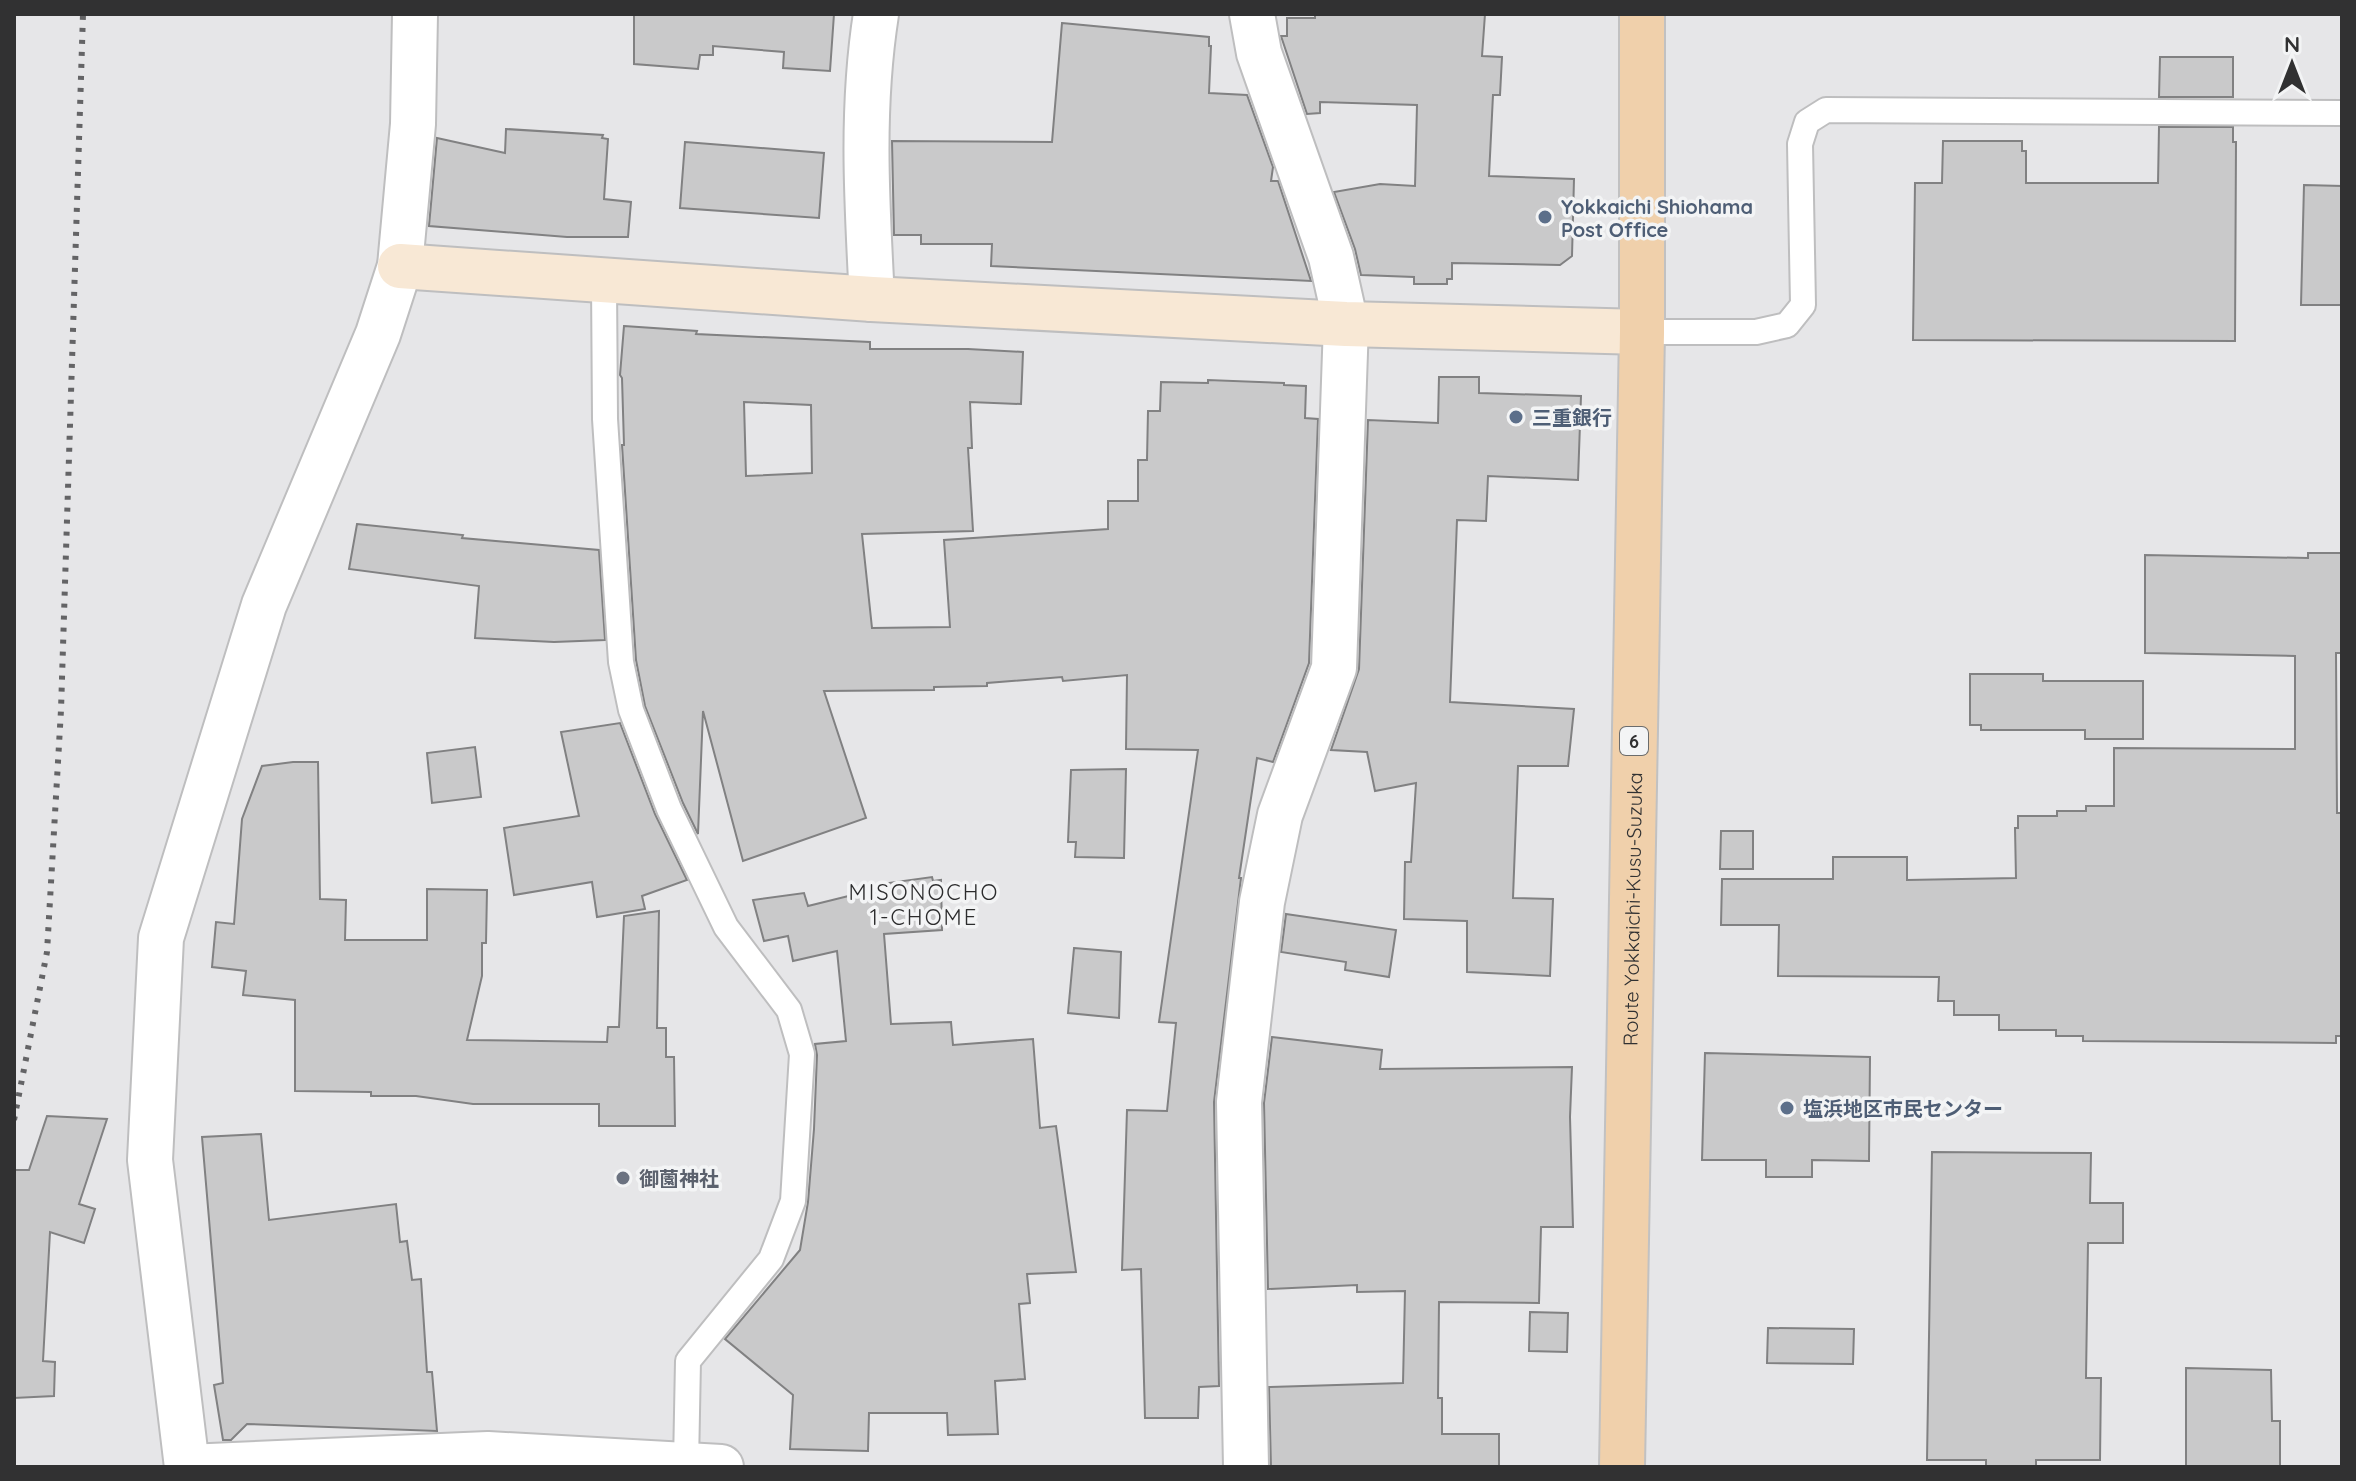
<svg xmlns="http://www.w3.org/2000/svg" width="2356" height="1481" font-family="Quicksand,'Noto Sans JP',sans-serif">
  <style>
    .building { fill: #c9c9ca; stroke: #818182; stroke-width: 2; fill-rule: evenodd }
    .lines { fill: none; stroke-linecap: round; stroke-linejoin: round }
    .lane-casing { stroke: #bebebf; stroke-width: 28 }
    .street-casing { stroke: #bebebf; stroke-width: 48 }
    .secondary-casing { stroke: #bebebf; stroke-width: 48 }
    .primary-casing { stroke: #c1c1c2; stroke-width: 48 }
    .lane { stroke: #fff; stroke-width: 24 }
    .street { stroke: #fff; stroke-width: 44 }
    .secondary { stroke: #f8e8d5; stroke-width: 44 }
    .primary { stroke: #f0d0ab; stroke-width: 44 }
    .rail { stroke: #646466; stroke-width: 6; stroke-dasharray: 4 8; stroke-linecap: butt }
    .service-dot { fill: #5c6f8a; stroke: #f3f4f5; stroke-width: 3 }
    .worship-dot { fill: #6b7280; stroke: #f3f4f5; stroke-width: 3 }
    .labels { text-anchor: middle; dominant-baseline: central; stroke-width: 7; stroke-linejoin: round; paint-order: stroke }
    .shield { fill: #f3f4f5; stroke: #6b6c6c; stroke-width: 2 }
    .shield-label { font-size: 18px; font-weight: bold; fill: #313132 }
    .service-label { font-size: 20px; font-weight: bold; fill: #4e5e75; stroke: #f3f4f5; text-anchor: start }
    .street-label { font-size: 20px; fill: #313132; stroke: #f3f4f5 }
    .worship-label { font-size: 20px; font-weight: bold; fill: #5b616d; stroke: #f3f4f5; text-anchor: start }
    .neighbourhood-label { font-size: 22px; letter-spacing: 2px; fill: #2c2c2d; stroke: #f3f4f5 }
  </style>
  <rect width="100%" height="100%" fill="#e6e6e8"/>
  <g class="building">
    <polygon points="634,14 834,14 830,71 783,68 784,52 713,46 713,55 700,55 698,69 634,64"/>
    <polygon points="1315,14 1485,14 1482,56 1502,57 1500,95 1493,95 1489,176 1574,179 1572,256 1560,265 1452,263 1452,279 1447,279 1447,284 1414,284 1414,277 1361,275 1355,249 1334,192 1380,184 1415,186 1417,105 1320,102 1320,113 1307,114 1281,36 1287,36 1287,18 1315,18"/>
    <polygon points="1062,23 1209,37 1209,46 1211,46 1209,93 1247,95 1273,167 1271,181 1278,181 1311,281 991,266 992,244 921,244 921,235 894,235 892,141 1052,142"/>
    <polygon points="2160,57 2233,57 2233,97 2159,97"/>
    <polygon points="2159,127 2233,127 2233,142 2236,142 2235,341 1913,340 1915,183 1942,183 1943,141 2022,141 2022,151 2026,151 2026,183 2158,183"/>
    <polygon points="506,129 603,135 602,138 608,139 604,199 631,202 628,237 567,237 429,226 437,138 505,153"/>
    <polygon points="685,142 824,153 819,218 680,208"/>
    <polygon points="2304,185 2342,186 2342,305 2301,305"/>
    <path d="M624,326L697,331L696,334L870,342V349H968L1023,352L1021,404L970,402L972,448H968L973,531L862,534L872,628L950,627L944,540L1108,529V501H1138V460H1147L1148,411H1160L1161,382L1208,383V380L1284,383V385L1306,386L1305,418L1318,419L1309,663L1273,762L1257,758L1239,878H1241L1214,1102L1219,1386L1199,1387L1198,1418H1145L1141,1269L1122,1270L1127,1110L1167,1111L1176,1023L1159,1022L1198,750L1126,749L1127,675L1063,681L1062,677L987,683V686L934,687V690L824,691L866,818L743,861L703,711L698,834L683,803L645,706L636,660L622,445H624L622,378L620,375ZM744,402L811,405L812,473L746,476Z"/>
    <polygon points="1439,377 1479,377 1479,393 1581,396 1578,480 1488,476 1486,521 1457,520 1450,702 1574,709 1568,766 1518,766 1513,898 1553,899 1550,976 1467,972 1467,921 1404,919 1405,862 1411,862 1416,783 1375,791 1367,752 1331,750 1359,669 1368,420 1438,423"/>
    <polygon points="357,524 463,535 462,538 599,550 605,640 554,642 475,638 479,586 349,569"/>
    <polygon points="2308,553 2342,553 2342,653 2336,653 2337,813 2342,813 2342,1036 2336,1036 2336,1043 2083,1041 2083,1036 2056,1036 2056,1030 1999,1030 1999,1015 1954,1015 1954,1001 1938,1001 1939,977 1778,976 1779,925 1721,925 1722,879 1833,879 1833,857 1907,857 1907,880 2016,878 2015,828 2018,828 2018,816 2057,816 2057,811 2086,811 2086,806 2114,806 2114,748 2295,749 2295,656 2145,653 2145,555 2308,558"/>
    <polygon points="1970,674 2043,674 2043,681 2143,681 2143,739 2085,739 2085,730 1981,730 1981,725 1970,725"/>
    <polygon points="620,723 655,814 687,880 642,896 645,909 597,917 592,882 514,895 504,828 579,816 561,732"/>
    <polygon points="475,747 481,797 432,803 427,753"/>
    <polygon points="293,762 318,762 320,899 346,900 345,940 427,940 427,889 487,890 486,943 482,943 482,976 467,1040 607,1042 608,1027 619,1027 624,916 659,911 657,1028 666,1028 666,1057 674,1057 675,1126 599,1126 599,1104 473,1104 416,1096 371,1096 371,1092 295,1091 295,1000 243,995 246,971 212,967 216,922 234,924 242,819 262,766"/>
    <polygon points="1126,769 1124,858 1075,857 1076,842 1068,842 1071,770"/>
    <polygon points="1721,831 1753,831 1753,869 1720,869"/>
    <polygon points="932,877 933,881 941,880 942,930 884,934 891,1024 951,1022 953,1045 1033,1039 1040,1128 1056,1126 1076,1272 1027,1274 1030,1303 1019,1304 1025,1379 995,1381 998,1434 948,1435 947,1413 869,1413 868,1451 790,1449 793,1395 725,1339 800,1250 808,1202 814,1129 817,1055 815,1044 846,1041 837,951 793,961 788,936 764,941 753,900 804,893 808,906 881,888 881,884"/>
    <polygon points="1286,914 1396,930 1389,977 1345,970 1346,962 1281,952"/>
    <polygon points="1074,948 1121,952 1119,1018 1068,1013"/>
    <polygon points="1272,1037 1382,1050 1380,1069 1572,1067 1570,1117 1573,1227 1541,1227 1539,1303 1439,1302 1438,1398 1442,1398 1442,1434 1499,1434 1499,1467 1271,1467 1269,1387 1403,1383 1405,1291 1357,1292 1357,1285 1268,1289 1264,1103"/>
    <polygon points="1705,1053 1870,1057 1869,1161 1812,1160 1812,1177 1766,1177 1766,1160 1702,1160"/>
    <polygon points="47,1116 107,1119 79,1204 95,1209 84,1243 50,1232 43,1361 55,1362 54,1396 14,1398 14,1170 29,1170"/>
    <polygon points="261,1134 269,1220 396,1204 400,1242 407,1241 412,1280 421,1279 427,1372 432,1372 437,1431 247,1424 231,1440 223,1440 214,1385 223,1383 202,1137"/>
    <polygon points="1932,1152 2091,1153 2090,1203 2123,1203 2123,1243 2088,1243 2086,1378 2101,1378 2100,1460 2036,1460 2036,1467 1986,1467 1986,1460 1927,1460"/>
    <polygon points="1530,1312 1568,1313 1567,1352 1529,1351"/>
    <polygon points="1768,1328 1854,1329 1853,1364 1767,1363"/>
    <polygon points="2186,1368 2271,1370 2272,1421 2280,1421 2280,1467 2186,1467"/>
  </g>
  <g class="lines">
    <g class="lane-casing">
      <g id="lane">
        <polyline points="604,282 605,419 621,662 631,710 669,809 726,927 789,1010 802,1054 793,1201 771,1259 688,1361 686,1464"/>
        <polyline points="1642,332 1756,332 1787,325 1803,305 1800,144 1807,122 1826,110 2342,113"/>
      </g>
    </g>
    <g class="street-casing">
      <g id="street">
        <path d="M872,299C867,204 861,109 876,14"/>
        <polyline points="187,1467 150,1160 161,938 264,605 378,334 400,266 413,124 415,14"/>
        <polyline points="187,1467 488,1454 721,1467"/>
        <polyline points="1246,1467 1239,1102 1262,902 1280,815 1334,668 1346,324 1331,257 1259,53 1252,14"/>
      </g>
    </g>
    <g class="secondary-casing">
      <polyline id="secondary" points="400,266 872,299 1346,324 1642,332"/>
    </g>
    <g class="primary-casing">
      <g id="primary">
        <path id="s1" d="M1622,1467L1642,332V14"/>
      </g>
    </g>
    <use href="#lane" class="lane"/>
    <use href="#street" class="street"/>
    <use href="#secondary" class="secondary"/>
    <use href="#primary" class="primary"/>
    <polyline class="rail" points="14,1120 47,952 61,710 83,14"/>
  </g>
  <g class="service-dot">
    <circle cx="1545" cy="217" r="8"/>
    <circle cx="1516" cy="417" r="8"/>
    <circle cx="1787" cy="1108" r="8"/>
  </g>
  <circle class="worship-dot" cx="623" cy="1178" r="8"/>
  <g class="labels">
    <rect class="shield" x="1620" y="727" width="28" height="28" rx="6"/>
    <g class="shield-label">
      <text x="1634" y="741">6</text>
    </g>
    <g class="service-label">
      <text x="1561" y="206">Yokkaichi Shiohama<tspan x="1561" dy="23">Post Office</tspan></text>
      <text x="1532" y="417">三重銀行</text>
      <text x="1803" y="1108">塩浜地区市民センター</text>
    </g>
    <g class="street-label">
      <text stroke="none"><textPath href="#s1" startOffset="558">Route Yokkaichi-Kusu-Suzuka</textPath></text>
    </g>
    <g class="worship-label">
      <text x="639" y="1178">御薗神社</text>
    </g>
    <g class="neighbourhood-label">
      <text x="924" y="892">MISONOCHO<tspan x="924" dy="25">1-CHOME</tspan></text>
    </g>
  </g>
  <rect width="2356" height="1481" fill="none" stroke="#313132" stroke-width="32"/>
  <g transform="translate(2292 64)" stroke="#f3f4f5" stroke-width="6" paint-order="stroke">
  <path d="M0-6L14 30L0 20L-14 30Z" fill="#313132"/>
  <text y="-12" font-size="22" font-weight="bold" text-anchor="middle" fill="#313132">N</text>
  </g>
</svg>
